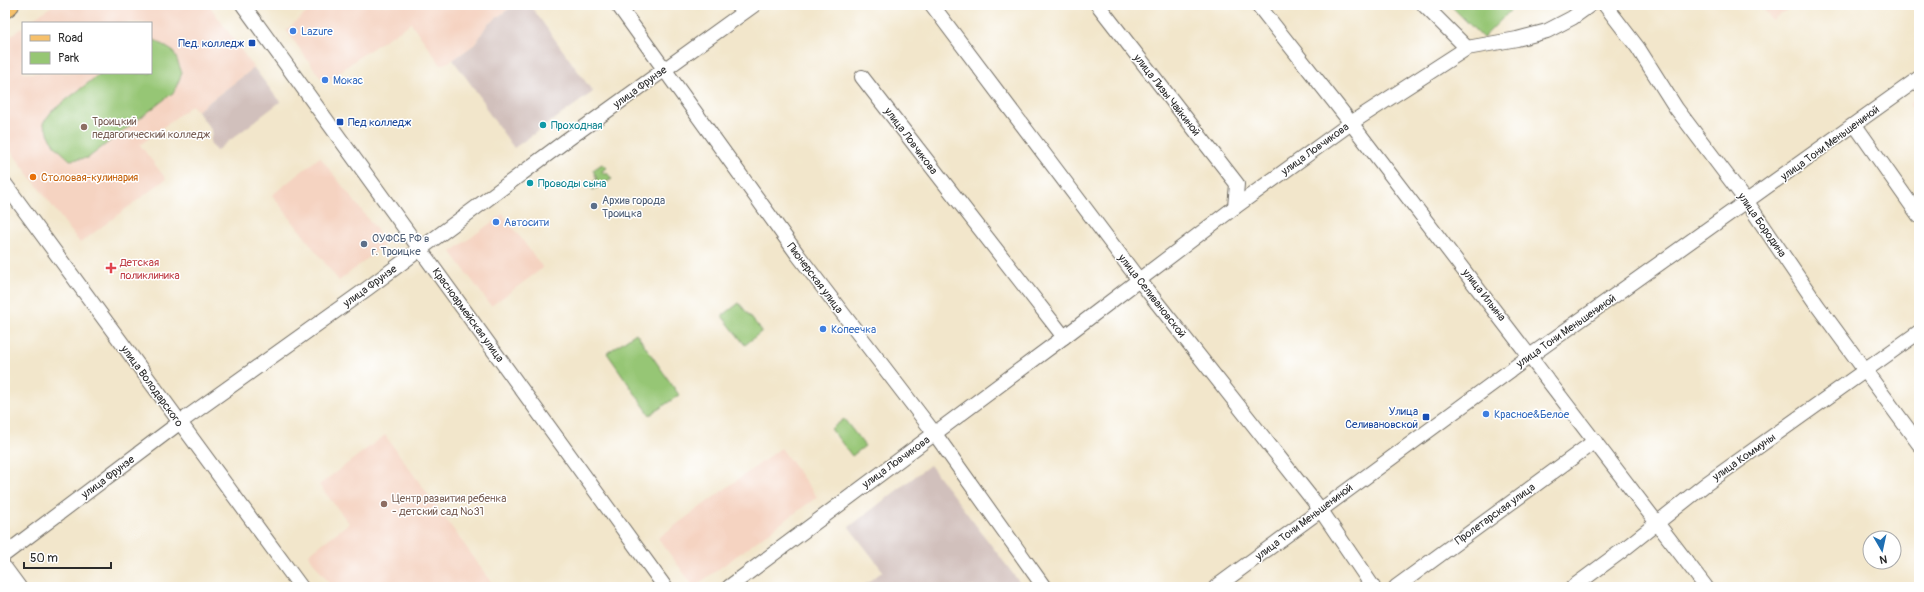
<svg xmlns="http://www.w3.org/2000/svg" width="1924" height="592" font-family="Pangolin,sans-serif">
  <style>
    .built { fill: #f5d3c1 }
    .industrial { fill: #d1c0bc }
    .green { fill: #96c674; stroke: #607850 }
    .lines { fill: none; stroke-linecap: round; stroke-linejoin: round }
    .minor-casing { stroke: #716c63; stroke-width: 16 }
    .major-casing { stroke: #716c63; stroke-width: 20 }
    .minor { stroke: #fff; stroke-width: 14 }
    .major { stroke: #f6c06b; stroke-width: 18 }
    .shop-dot { fill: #3f7fe0; stroke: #fff; stroke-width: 1.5 }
    .transit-dot { fill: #1a4fb4; stroke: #fff; stroke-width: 1.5 }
    .culture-dot { fill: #0f9aa8; stroke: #fff; stroke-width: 1.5 }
    .education-dot { fill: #8d6e63; stroke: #fff; stroke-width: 1.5 }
    .food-dot { fill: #e8710a; stroke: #fff; stroke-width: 1.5 }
    .service-dot { fill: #5c6f8a; stroke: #fff; stroke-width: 1.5 }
    .health-dot { fill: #e0444e; stroke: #fff; stroke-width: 1.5 }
    .labels { text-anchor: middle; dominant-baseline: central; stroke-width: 3; stroke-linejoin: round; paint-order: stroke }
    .shop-label { font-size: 11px; fill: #366cbe; stroke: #fff; text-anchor: start }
    .transit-label { font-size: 11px; fill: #164399; stroke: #fff; text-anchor: end }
    .street-label { font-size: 11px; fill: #2b2b2b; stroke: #fff }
    .education-label { font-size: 11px; fill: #785e54; stroke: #fff; text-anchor: start }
    .culture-label { font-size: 11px; fill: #0d838f; stroke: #fff; text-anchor: start }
    .food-label { font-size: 11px; fill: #c56008; stroke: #fff; text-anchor: start }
    .service-label { font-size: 11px; fill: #4e5e75; stroke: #fff; text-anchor: start }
    .health-label { font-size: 11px; fill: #be3a42; stroke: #fff; text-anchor: start }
  </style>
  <rect width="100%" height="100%" fill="#fff"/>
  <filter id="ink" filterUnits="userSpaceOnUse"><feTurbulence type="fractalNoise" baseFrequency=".025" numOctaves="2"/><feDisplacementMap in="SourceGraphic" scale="8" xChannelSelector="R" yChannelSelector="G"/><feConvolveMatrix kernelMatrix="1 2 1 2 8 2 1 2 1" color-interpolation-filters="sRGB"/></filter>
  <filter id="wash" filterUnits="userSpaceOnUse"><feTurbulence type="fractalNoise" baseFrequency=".012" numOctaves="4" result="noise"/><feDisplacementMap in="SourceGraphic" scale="16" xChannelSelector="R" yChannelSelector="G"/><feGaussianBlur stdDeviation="0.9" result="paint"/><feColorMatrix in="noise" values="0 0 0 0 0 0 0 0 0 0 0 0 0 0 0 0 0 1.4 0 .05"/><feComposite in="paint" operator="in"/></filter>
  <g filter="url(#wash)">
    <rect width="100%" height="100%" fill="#f2e6cb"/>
    <g class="built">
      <polygon points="53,5 209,5 254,68 197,111 192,105 140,145 166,179 80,243 5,143 5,40 23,27 23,73 151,73 151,23 28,23"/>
      <polygon points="316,5 514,5 487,25 475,44 453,60 441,65 411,23 359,57 325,84 286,30"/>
      <polygon points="1761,5 1794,5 1772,21"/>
      <polygon points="1919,97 1919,118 1909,104"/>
      <polygon points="320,157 387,243 339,281 272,195"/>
      <polygon points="503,214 543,268 491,306 451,252"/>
      <polygon points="385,435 495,587 332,587 311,559 309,554 349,523 319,485"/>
      <polygon points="781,448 817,497 694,587 658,538"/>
    </g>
    <g class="industrial">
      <polygon points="514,5 530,5 593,92 514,148 486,109 484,102 453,60 475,44 487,25"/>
      <polygon points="254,68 280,102 216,151 210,142 212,131 197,111"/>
      <polygon points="930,465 1023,587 862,587 883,571 849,527"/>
    </g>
    <g class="green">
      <polygon points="1450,5 1516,5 1483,38"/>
      <polygon points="155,40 174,52 182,73 174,92 88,158 70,160 54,145 43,123 52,111 101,73 151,73 151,41"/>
      <polygon points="602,164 606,168 602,171 605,175 607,173 612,179 593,190 589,185 597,179 593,170"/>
      <polygon points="739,303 762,331 745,345 722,316"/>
      <polygon points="636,333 679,395 650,415 607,353"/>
      <polygon points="844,419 865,446 852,456 831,429"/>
    </g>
  </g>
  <g filter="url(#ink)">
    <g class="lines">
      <g class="minor-casing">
        <g id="minor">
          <polyline points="243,5 665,587"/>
          <polyline points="618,5 798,255 935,434 1044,587"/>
          <polyline points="932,5 1139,280 1320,509 1373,587"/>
          <polyline points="1098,5 1237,184 1235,207"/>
          <polyline points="1258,5 1351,123 1706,587"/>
          <polyline points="1424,5 1467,48"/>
          <polyline points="1605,5 1638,48 1676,108 1747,202 1817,305 1919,444"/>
          <polyline points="862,77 1064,337"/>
          <polyline points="1855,125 1919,216"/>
          <polyline points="5,184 301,587"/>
          <polyline points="5,554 179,423 368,288 564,142 754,5"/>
          <polyline points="5,568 19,587"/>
          <polyline points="729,587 1064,337 1235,207 1351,123 1467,48 1517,39 1547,31 1572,18 1590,5"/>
          <polyline points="1216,587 1530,356 1919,78"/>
          <polyline points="1396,587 1595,441"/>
          <polyline points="1573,587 1623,550 1706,484 1919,332"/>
        </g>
      </g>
      <g class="major-casing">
        <polyline id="major" points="5,9 10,5"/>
      </g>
      <use href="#minor" class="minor"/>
      <use href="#major" class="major"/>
    </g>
  </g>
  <g class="shop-dot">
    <circle cx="293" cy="31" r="4"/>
    <circle cx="325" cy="80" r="4"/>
    <circle cx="496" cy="222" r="4"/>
    <circle cx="823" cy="329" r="4"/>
    <circle cx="1486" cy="414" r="4"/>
  </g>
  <g class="transit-dot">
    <rect x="248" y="39" width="8" height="8" rx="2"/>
    <rect x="336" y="118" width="8" height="8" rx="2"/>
    <rect x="1422" y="413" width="8" height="8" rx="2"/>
  </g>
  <g class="culture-dot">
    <circle cx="543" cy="125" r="4"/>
    <circle cx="530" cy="183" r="4"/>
  </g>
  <g class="education-dot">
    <circle cx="84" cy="127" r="4"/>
    <circle cx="384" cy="504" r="4"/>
  </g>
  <circle class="food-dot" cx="33" cy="177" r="4"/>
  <g class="service-dot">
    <circle cx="594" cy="206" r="4"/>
    <circle cx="364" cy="244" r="4"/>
  </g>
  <path class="health-dot" d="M109 262h4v4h4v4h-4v4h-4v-4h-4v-4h4z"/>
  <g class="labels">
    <g class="shop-label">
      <text x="301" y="31">Lazure</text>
      <text x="333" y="80">Мокас</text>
      <text x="504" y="222">Автосити</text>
      <text x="831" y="329">Копеечка</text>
      <text x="1494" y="414">Красное&amp;Белое</text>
    </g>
    <g class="transit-label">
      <text x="244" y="43">Пед. колледж</text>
      <text x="348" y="122" text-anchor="start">Пед колледж</text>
      <text x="1418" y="411">Улица<tspan x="1418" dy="13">Селивановской</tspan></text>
    </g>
    <g class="street-label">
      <text transform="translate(640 87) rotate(-36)">улица Фрунзе</text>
      <text transform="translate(1167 95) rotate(52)">улица Лизы Чайкиной</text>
      <text transform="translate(911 141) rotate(53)">улица Ловчикова</text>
      <text transform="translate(1830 143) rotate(-36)">улица Тони Меньшениной</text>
      <text transform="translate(1315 149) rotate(-36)">улица Ловчикова</text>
      <text transform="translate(1762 225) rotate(55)">улица Бородина</text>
      <text transform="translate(815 278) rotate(53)">Пионерская улица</text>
      <text transform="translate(370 286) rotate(-36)">улица Фрунзе</text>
      <text transform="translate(1484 295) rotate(52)">улица Ильина</text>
      <text transform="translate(1152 296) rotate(52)">улица Селивановской</text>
      <text transform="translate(468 315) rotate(54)">Красноармейская улица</text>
      <text transform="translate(1566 331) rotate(-35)">улица Тони Меньшениной</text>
      <text transform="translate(152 386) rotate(54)">улица Володарского</text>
      <text transform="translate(1744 457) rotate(-35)">улица Коммуны</text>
      <text transform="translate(896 462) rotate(-36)">улица Ловчикова</text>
      <text transform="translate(108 477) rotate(-37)">улица Фрунзе</text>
      <text transform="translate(1495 514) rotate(-36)">Пролетарская улица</text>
      <text transform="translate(1304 522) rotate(-37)">улица Тони Меньшениной</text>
    </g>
    <g class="education-label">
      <text x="92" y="121">Троицкий<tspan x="92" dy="13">педагогический колледж</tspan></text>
      <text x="392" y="498">Центр развития ребенка<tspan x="392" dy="13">- детский сад №31</tspan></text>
    </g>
    <g class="culture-label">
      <text x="551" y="125">Проходная</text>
      <text x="538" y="183">Проводы сына</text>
    </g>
    <g class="food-label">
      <text x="41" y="177">Столовая-кулинария</text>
    </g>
    <g class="service-label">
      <text x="602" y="200">Архив города<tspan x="602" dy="13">Троицка</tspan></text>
      <text x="372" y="238">ОУФСБ РФ в<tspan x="372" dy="13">г. Троицке</tspan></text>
    </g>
    <g class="health-label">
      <text x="120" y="262">Детская<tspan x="120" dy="13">поликлиника</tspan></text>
    </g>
  </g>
  <rect width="1924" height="592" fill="none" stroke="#fff" stroke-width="20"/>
  <rect x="22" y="22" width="130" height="52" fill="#ffffff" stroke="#aaaaaa"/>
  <rect x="30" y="35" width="20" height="6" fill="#f6c06b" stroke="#aaaaaa"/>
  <text x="58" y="42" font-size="12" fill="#2b2b2b">Road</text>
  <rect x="30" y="52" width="20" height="12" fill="#96c674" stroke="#aaaaaa"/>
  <text x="58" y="62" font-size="12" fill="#2b2b2b">Park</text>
  <g transform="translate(1882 550) rotate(171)"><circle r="19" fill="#ffffff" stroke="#aaaaaa"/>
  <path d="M0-3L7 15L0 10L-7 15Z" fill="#1f6fb2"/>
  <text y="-6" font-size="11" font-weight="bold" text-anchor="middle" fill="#2b2b2b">N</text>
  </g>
  <path d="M24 562v6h87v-6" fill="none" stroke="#2b2b2b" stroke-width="2"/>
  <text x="30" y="562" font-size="12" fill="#2b2b2b" stroke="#ffffff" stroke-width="3" paint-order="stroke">50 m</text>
</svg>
